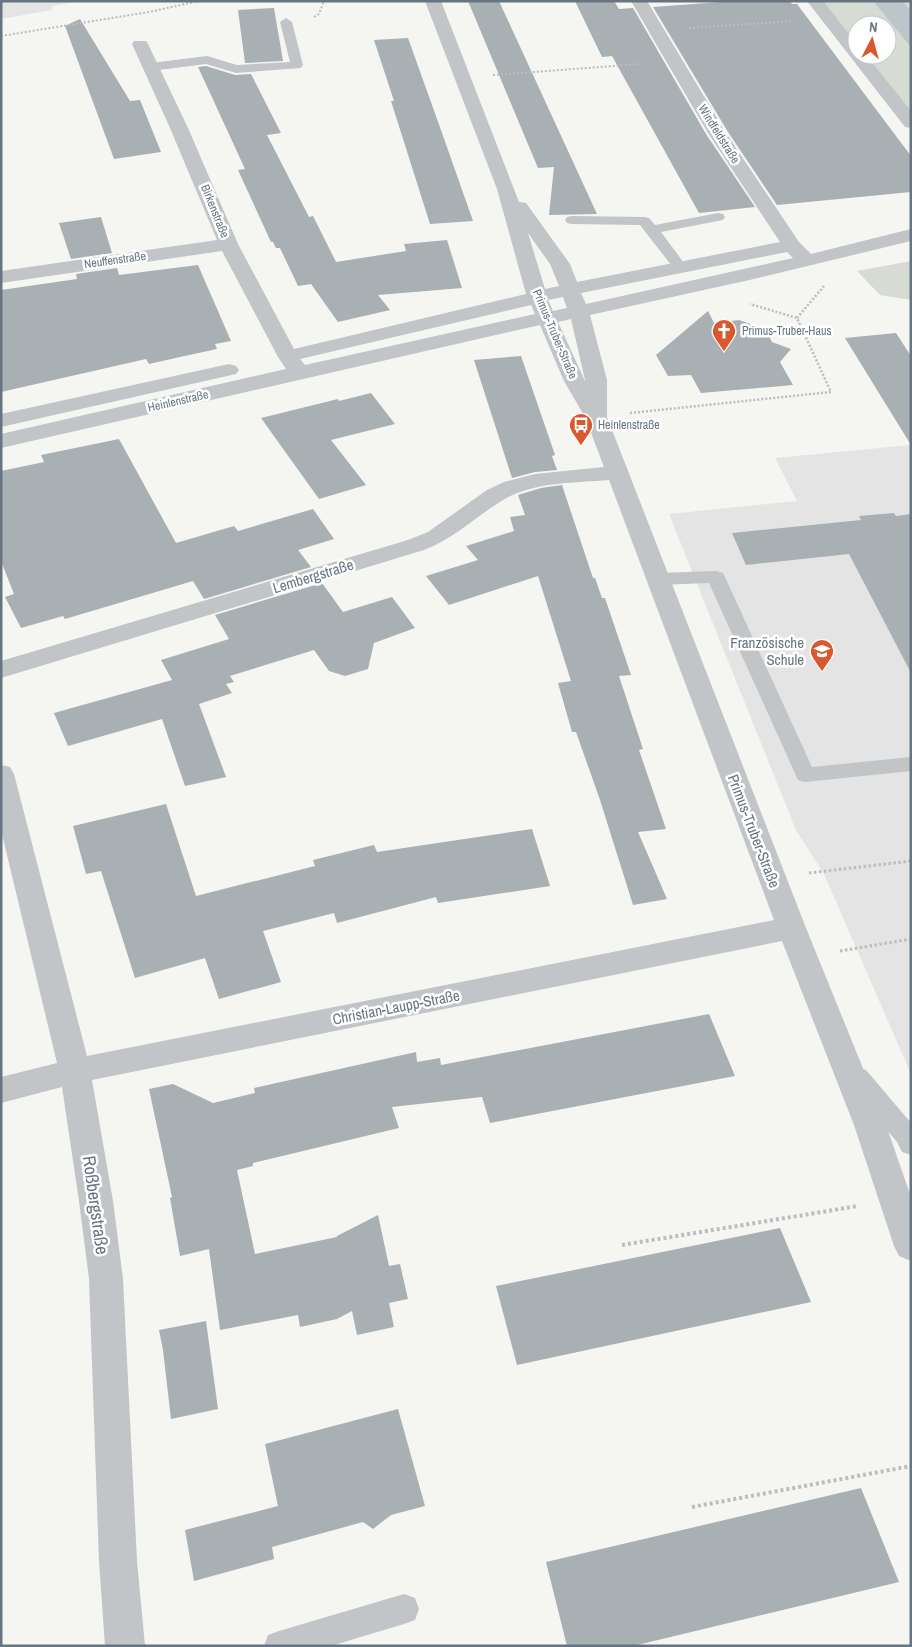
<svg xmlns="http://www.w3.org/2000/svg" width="912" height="1647" font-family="'Archivo Narrow',sans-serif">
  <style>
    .built { fill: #e3e4e3 }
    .green { fill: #d6dcd3; fill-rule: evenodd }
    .water { fill: #bcc5ca }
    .building { fill: #a8b0b4 }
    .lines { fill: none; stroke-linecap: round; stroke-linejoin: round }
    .path-far3 { stroke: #bbbdbf; stroke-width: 2; stroke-dasharray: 2 2; stroke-linecap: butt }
    .path-far2 { stroke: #bbbdbf; stroke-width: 2.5; stroke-dasharray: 2 2; stroke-linecap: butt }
    .path-far1 { stroke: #bbbdbf; stroke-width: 3; stroke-dasharray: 2.5 2.5; stroke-linecap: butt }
    .path { stroke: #bbbdbf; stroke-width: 4; stroke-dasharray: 3 3; stroke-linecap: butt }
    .service { fill: #c1c5c8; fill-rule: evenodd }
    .minor { fill: #c1c5c8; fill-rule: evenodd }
    .labels { text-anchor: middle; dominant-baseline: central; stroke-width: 5; stroke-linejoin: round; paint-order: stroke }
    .far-street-label { font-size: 12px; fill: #667581; stroke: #fff }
    .far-poi-label { font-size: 12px; fill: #667581; stroke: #fff; text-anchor: start }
    .street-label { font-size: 15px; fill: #667581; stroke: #fff }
    .poi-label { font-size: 15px; fill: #667581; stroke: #fff; text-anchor: end }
    .near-street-label { font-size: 18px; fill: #667581; stroke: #fff }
  </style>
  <rect width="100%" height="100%" fill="#f5f5f2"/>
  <g class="built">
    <polygon points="1,1 79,1 52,6 52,10 1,19"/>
    <polygon points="911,445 911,1074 824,874 796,830 669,514 797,501 775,458"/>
  </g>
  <g class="green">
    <path d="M815,1H911V123L828,19ZM857,25H887V55H857Z"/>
    <polygon points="911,261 911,300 880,295 857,271"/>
  </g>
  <polygon class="water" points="873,1 902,1 911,11 911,47"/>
  <g class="building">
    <polygon points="468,1 499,1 597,214 549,215 554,167 538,168"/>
    <polygon points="575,1 614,1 619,9 633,8 706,134 755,207 699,213 612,56 602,57"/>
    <polygon points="735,1 790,1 792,4 797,4 911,156 911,192 777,205 728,132 653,7"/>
    <polygon points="274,8 283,61 245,63 238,10"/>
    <polygon points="80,19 130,101 140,100 161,152 114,159 65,26"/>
    <polygon points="408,38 442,133 473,221 430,224 391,101 394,101 374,40"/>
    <polygon points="206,66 235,75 251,74 281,133 267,135 309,217 313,216 336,262 406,251 404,244 447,240 462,288 378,295 390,310 338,322 311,284 298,286 280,248 276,248 273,242 271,242 238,170 245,169 198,67"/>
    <polygon points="101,217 112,253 71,259 59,223"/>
    <polygon points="198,265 231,341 215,344 217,349 180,357 149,364 146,359 1,392 1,290 77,279 76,274 117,268 119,275"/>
    <polygon points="708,311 714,323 739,320 765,329 772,342 791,349 780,362 793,385 701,393 691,375 668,376 656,355"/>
    <polygon points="896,333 911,356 911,445 845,338"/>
    <polygon points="521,356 555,455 552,456 557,470 535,472 512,478 474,360"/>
    <polygon points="371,393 395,424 331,440 366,485 319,499 261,418 338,399 339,401"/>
    <polygon points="119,439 176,543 234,526 238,531 313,509 334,539 298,550 311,567 204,599 193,581 65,619 63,616 21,628 5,597 14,594 1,561 1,471 44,462 41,455"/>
    <polygon points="562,485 593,578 595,578 602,598 605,598 631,675 619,676 643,749 639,750 666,829 638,832 667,899 633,905 600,800 576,732 572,732 558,683 571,681 538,576 449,605 426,576 478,560 466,546 514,531 510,517 525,515 518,495 541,488"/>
    <polygon points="894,513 896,516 911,514 911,673 849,554 746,565 732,533 861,520 859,516"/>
    <polygon points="322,583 343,612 392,597 415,628 374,643 368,669 345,676 329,671 314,650 230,676 234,682 226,684 232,693 199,704 226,777 185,786 162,719 68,746 54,713 172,680 161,660 229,639 215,615"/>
    <polygon points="166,804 196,896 315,866 313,860 374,845 377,852 532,829 550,886 438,903 436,897 337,923 334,913 263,931 281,982 219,999 205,958 135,978 101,871 86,874 73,826"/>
    <polygon points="709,1014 735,1076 490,1123 482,1097 392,1107 399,1128 253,1163 253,1166 237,1170 255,1254 337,1237 337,1236 378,1215 389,1266 400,1264 408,1299 389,1303 394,1327 357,1335 352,1311 337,1319 300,1327 298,1315 220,1330 209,1249 180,1256 170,1198 172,1197 149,1089 173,1084 213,1103 255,1093 254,1088 416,1052 417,1062 440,1058 441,1065"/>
    <polygon points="780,1228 811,1302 517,1365 496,1286"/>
    <polygon points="206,1321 218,1409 171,1419 163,1350 159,1330"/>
    <polygon points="398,1409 425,1506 391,1515 373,1529 363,1522 272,1547 274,1559 194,1581 185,1530 278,1506 265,1444"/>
    <polygon points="861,1488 899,1582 633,1646 567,1646 546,1562"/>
  </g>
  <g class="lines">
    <g class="path-far3">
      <polyline points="909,1 911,3"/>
      <polyline points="314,17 319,14 324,1"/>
      <polyline points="689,28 793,21"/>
      <polyline points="1,36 149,12 199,1"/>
      <polyline points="493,75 641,64"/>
    </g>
    <g class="path-far2">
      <polyline points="797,318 824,286"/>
      <polyline points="630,413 831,392 797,318 750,304"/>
    </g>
    <g class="path-far1">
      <polyline points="809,873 911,861"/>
      <polyline points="840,951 911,939"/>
    </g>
    <g class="path">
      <polyline points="622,1245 858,1206"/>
      <polyline points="692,1507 911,1466"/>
    </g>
    <g class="service">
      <polygon points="286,18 292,22 303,65 301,68 236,73 206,64 151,71 145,67 151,63 207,56 237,65 290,62 280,22"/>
      <polygon points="718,213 723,214 725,217 723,220 661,232 687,267 685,270 675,270 640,225 572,224 567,223 565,220 567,217 572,216 644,217 649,218 655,225"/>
      <polygon points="716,571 723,573 725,577 812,767 911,757 911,771 805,782 798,780 709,583 658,585 651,583 649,579 651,575 658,573"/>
      <polygon points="857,1067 866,1070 911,1123 911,1155 902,1152 897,1142 848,1084 845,1077 848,1070"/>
      <polygon points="404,1594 415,1598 419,1609 415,1620 404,1624 331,1646 264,1646 268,1635 279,1631"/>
    </g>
    <g class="minor">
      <path d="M425,1H441L519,202L526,203L570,264L577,282L780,242L708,133L631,1H647L726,133L799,242L811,254L911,229V241L754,279L590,315L607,380V417L806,928L886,1125L911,1197V1261L899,1256L894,1246L854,1125L782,941L92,1080L113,1201L123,1279L137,1561L145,1646H105L99,1561L89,1279L79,1201L62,1087L1,1103V1077L57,1063L1,830V765L10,767L14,774L87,1056L774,920L609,480C574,483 533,482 503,500C475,517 455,538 424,550L1,678V661L408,540L428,532L487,490L504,482L535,474L604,467L585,417L564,381L540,325L1,448V434L286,369L278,357L222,251L1,283V271L217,240L170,128L132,44L134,41H146L148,44L188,128L238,244L294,349L526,294L497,189ZM528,233L550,264L559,286L545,289ZM787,252L793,258L586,304L581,293ZM563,297L567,308L553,311L548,300ZM531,305L535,314L305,365L300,359ZM571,319L585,380V381L558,322Z"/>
      <polygon points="807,1 823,1 857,44 857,55 866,55 911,111 911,128 905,127"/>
      <polygon points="229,364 236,366 239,370 236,374 1,427 1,414"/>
    </g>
  </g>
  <defs>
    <g id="church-pin" transform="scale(1.25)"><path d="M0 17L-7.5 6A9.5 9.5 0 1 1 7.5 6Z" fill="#da582d" stroke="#fff"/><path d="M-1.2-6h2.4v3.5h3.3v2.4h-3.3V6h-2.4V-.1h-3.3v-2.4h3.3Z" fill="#fff"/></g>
    <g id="bus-pin" transform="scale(1.25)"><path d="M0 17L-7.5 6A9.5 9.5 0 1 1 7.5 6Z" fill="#da582d" stroke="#fff"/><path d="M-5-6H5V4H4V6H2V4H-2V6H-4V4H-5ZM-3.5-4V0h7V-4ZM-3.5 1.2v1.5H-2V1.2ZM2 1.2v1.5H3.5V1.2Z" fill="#fff"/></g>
    <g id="school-pin" transform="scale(1.25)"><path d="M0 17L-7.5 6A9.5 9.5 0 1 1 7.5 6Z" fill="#da582d" stroke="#fff"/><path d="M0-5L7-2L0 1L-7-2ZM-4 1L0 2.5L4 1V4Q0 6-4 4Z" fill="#fff"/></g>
  </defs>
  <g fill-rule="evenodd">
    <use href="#church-pin" x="724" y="331"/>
    <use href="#bus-pin" x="581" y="425"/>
    <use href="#school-pin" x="822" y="651"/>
  </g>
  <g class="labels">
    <g class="far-street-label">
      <text transform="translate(719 134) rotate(58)">Windfeldstraße</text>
      <text transform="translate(215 211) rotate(68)">Birkenstraße</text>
      <text transform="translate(115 260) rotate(-8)">Neuffenstraße</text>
      <text transform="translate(555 334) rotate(67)">Primus-Truber-Straße</text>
      <text transform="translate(178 401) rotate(-13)">Heinlenstraße</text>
    </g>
    <g class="far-poi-label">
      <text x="742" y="331">Primus-Truber-Haus</text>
      <text x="598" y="425">Heinlenstraße</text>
    </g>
    <g class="street-label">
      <text transform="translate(313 576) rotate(-17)">Lembergstraße</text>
      <text transform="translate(754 831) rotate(69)">Primus-Truber-Straße</text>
      <text transform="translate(396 1007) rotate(-11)">Christian-Laupp-Straße</text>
    </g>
    <g class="poi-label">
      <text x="804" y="642">Französische<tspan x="804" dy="17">Schule</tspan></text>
    </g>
    <g class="near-street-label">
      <text transform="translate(96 1205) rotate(82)">Roßbergstraße</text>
    </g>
  </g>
  <rect width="912" height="1647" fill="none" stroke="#667581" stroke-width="5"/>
  <g transform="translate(872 40) rotate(6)"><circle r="24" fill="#ffffff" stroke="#c2c8cd"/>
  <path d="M0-4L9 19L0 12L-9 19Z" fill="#da582d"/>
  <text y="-8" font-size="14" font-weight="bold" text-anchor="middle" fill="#667581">N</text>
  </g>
</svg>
